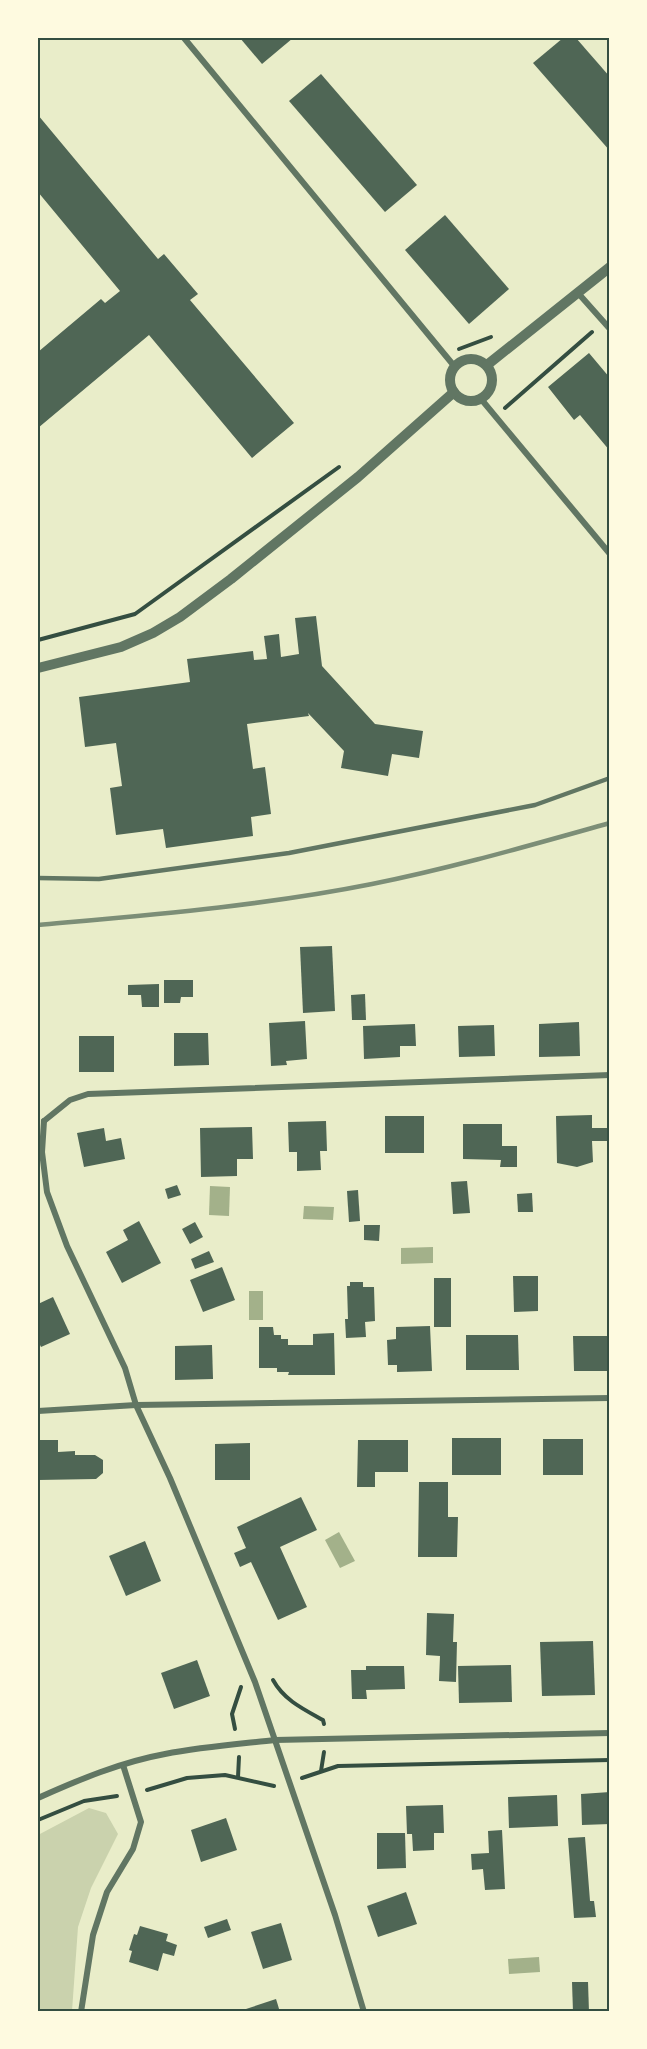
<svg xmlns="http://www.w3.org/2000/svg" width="647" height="2049" font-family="'Fira Sans',sans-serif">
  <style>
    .green { fill: #cad2ad }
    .water { fill: #a3b18a }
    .building { fill: #4f6655 }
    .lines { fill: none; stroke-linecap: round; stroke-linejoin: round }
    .path { stroke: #344e41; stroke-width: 4 }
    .service { stroke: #617663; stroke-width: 4.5 }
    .minor { stroke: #617663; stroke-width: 6 }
    .tertiary { stroke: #617663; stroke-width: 10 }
    .rail { stroke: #7c8e77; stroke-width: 4.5 }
    .neatline { fill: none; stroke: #344e41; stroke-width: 2 }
  </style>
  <rect width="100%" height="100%" fill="#e9edc9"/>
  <polygon class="green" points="89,1808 106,1813 118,1834 91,1888 78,1927 72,2011 38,2011 38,1835"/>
  <g class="water">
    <polygon points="210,1186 230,1187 229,1216 209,1215"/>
    <polygon points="304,1206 334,1207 333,1220 303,1219"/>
    <polygon points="433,1247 433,1263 401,1264 401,1248"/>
    <rect x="249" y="1291" width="14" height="29"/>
    <polygon points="339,1532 355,1561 340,1568 325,1540"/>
    <polygon points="539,1957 540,1972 509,1974 508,1959"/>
  </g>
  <g class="building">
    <polygon points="240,38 293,38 262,64"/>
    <polygon points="563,38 576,38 610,77 610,151 533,63"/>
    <polygon points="321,74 417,185 385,212 289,101"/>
    <polygon points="38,115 158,259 164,254 198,294 190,300 294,423 252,458 149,335 38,428 38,352 101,299 105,303 120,291 38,192"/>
    <polygon points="445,215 509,289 469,324 405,250"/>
    <polygon points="589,353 610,378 610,451 580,415 574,420 548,387"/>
    <polygon points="316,616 322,666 375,724 423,731 419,758 392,754 388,776 341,768 344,751 308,713 309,716 247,724 253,769 265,767 271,814 251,817 253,836 166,848 163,829 116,835 110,788 122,786 116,743 85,747 79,697 190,682 187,659 253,651 254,660 267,659 264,636 279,634 281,657 299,654 295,618"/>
    <polygon points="332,946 335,1011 303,1013 300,947"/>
    <polygon points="164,980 193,980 193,997 181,997 180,1003 164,1003"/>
    <polygon points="159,984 159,1007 142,1007 141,995 128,995 128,985"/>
    <polygon points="365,994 366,1020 352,1020 351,995"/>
    <polygon points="305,1021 307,1059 286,1061 287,1065 271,1066 269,1023"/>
    <polygon points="579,1022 580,1056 539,1057 539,1024"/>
    <polygon points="415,1024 416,1046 400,1046 400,1057 364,1059 363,1026"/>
    <polygon points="494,1025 495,1056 459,1057 458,1026"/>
    <polygon points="174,1033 208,1033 209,1065 174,1066"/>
    <rect x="79" y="1036" width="35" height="36"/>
    <polygon points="592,1115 592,1128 610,1128 610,1141 592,1141 593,1162 577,1167 557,1163 556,1116"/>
    <rect x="385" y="1116" width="39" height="37"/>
    <polygon points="326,1121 327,1151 320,1151 321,1170 297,1171 297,1152 289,1152 288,1122"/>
    <polygon points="463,1124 502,1124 502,1146 517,1146 517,1167 500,1167 501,1160 463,1159"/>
    <polygon points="252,1127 253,1159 237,1159 237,1176 201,1177 200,1128"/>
    <polygon points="104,1128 106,1141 121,1138 125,1159 84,1167 77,1133"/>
    <polygon points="467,1181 470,1213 453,1214 451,1182"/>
    <polygon points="177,1185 181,1195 168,1199 165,1189"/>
    <polygon points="358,1190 360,1221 349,1222 347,1191"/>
    <polygon points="532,1193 533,1212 518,1212 517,1194"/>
    <polygon points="139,1221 161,1263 122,1283 106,1252 128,1240 123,1230"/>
    <polygon points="195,1222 203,1237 190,1244 182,1229"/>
    <polygon points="364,1225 380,1225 379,1241 364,1240"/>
    <polygon points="209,1251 214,1262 195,1269 191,1259"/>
    <polygon points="222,1267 235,1300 203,1312 190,1280"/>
    <polygon points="513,1276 538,1276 538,1311 514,1312"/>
    <rect x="434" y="1278" width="17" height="49"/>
    <polygon points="350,1282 363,1282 363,1287 374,1287 375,1321 365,1322 366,1337 346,1338 345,1319 348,1319 347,1286 350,1286"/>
    <polygon points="53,1297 70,1334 41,1347 38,1341 38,1304"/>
    <polygon points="430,1326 432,1371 397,1372 397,1365 388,1365 387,1340 396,1339 396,1327"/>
    <polygon points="259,1327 273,1327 274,1335 281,1335 281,1339 288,1339 288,1345 313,1345 313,1334 334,1333 335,1375 288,1375 289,1372 277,1372 277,1368 259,1368"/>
    <polygon points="466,1335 518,1335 519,1370 466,1370"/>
    <polygon points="573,1336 610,1336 610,1371 574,1371"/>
    <polygon points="212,1345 213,1379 175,1380 175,1346"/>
    <rect x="452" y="1438" width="49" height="37"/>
    <rect x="543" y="1439" width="40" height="36"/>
    <polygon points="38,1440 58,1440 58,1452 75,1451 75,1455 95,1455 103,1460 103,1473 96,1479 38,1480"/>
    <polygon points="358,1440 408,1440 408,1472 375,1472 375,1487 357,1487"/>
    <polygon points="250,1443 250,1480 215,1480 215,1444"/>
    <polygon points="419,1482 448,1482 448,1517 458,1517 457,1557 418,1557"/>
    <polygon points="301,1497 317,1530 280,1547 307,1607 278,1620 251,1562 240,1567 234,1553 246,1548 237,1527"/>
    <polygon points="145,1541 161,1581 126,1596 109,1556"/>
    <polygon points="427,1613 454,1614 453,1642 457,1642 456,1682 439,1681 440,1656 426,1655"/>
    <polygon points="593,1641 595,1695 542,1696 540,1642"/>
    <polygon points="197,1660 210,1696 174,1709 161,1673"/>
    <polygon points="511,1665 512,1702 459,1703 458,1666"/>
    <polygon points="366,1666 404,1666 405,1689 366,1690 367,1699 352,1699 351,1670 366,1670"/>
    <polygon points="610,1792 610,1824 582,1825 581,1794"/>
    <polygon points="557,1795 558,1826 509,1828 508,1797"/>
    <polygon points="443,1805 444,1833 434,1833 434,1850 413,1851 412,1834 407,1834 406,1806"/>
    <polygon points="226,1818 237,1850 201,1862 191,1830"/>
    <polygon points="502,1830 505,1889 485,1890 483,1869 472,1870 471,1854 489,1853 488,1831"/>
    <polygon points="377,1833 405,1833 406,1868 377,1869"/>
    <polygon points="585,1837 590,1901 594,1901 596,1917 574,1918 568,1838"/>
    <polygon points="406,1892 417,1924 378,1937 367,1906"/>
    <polygon points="227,1919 231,1930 208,1938 204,1927"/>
    <polygon points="281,1923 292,1960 263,1969 251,1932"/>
    <polygon points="140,1926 168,1934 166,1941 177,1945 174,1956 163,1953 158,1971 129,1962 132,1951 129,1950 134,1934 137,1935"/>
    <polygon points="572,1982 588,1982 589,2012 573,2012"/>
    <polygon points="276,1999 280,2012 246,2012 246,2009"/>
  </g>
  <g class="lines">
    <g class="path">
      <polyline points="459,349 491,337"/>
      <polyline points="505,408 592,332"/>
      <polyline points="38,640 135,614 339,467"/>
      <path d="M273,1680C284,1700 303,1709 323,1720L324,1724"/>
      <polyline points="235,1729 232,1714 241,1687"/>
      <polyline points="321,1771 324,1752"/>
      <polyline points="238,1777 239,1757"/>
      <polyline points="302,1778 338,1766 610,1760"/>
      <polyline points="147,1790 187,1778 225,1775 274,1786"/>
      <polyline points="38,1820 84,1801 117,1796"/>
    </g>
    <polyline class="service" points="38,878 99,879 289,853 535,805 610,778"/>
    <g class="minor">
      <polyline points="184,38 455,367"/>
      <polyline points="578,293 610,329"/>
      <polyline points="481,399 610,554"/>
      <polyline points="44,1121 42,1152 47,1192 67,1246 125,1368 136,1405 170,1478 255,1682 335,1915 364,2012"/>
      <polyline points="44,1121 70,1100 88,1094 610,1075"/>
      <polyline points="38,1411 136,1405 610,1398"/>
      <path d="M38,1798C78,1780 121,1762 165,1754C201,1747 239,1744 275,1740L610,1733"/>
      <polyline points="81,2012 93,1935 107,1892 133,1849 141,1822 123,1765"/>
    </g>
    <g class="tertiary">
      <circle cx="471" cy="380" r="21"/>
      <polyline points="487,365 610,267"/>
      <polyline points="38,668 121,647 153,633 180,617 231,579 358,477 454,392"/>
    </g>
    <path class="rail" d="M38,925C149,915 262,906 372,884C452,868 531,845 610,823"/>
  </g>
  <rect width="647" height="2049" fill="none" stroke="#fefae0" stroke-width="78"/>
  <rect x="39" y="39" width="569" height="1971" class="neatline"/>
</svg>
